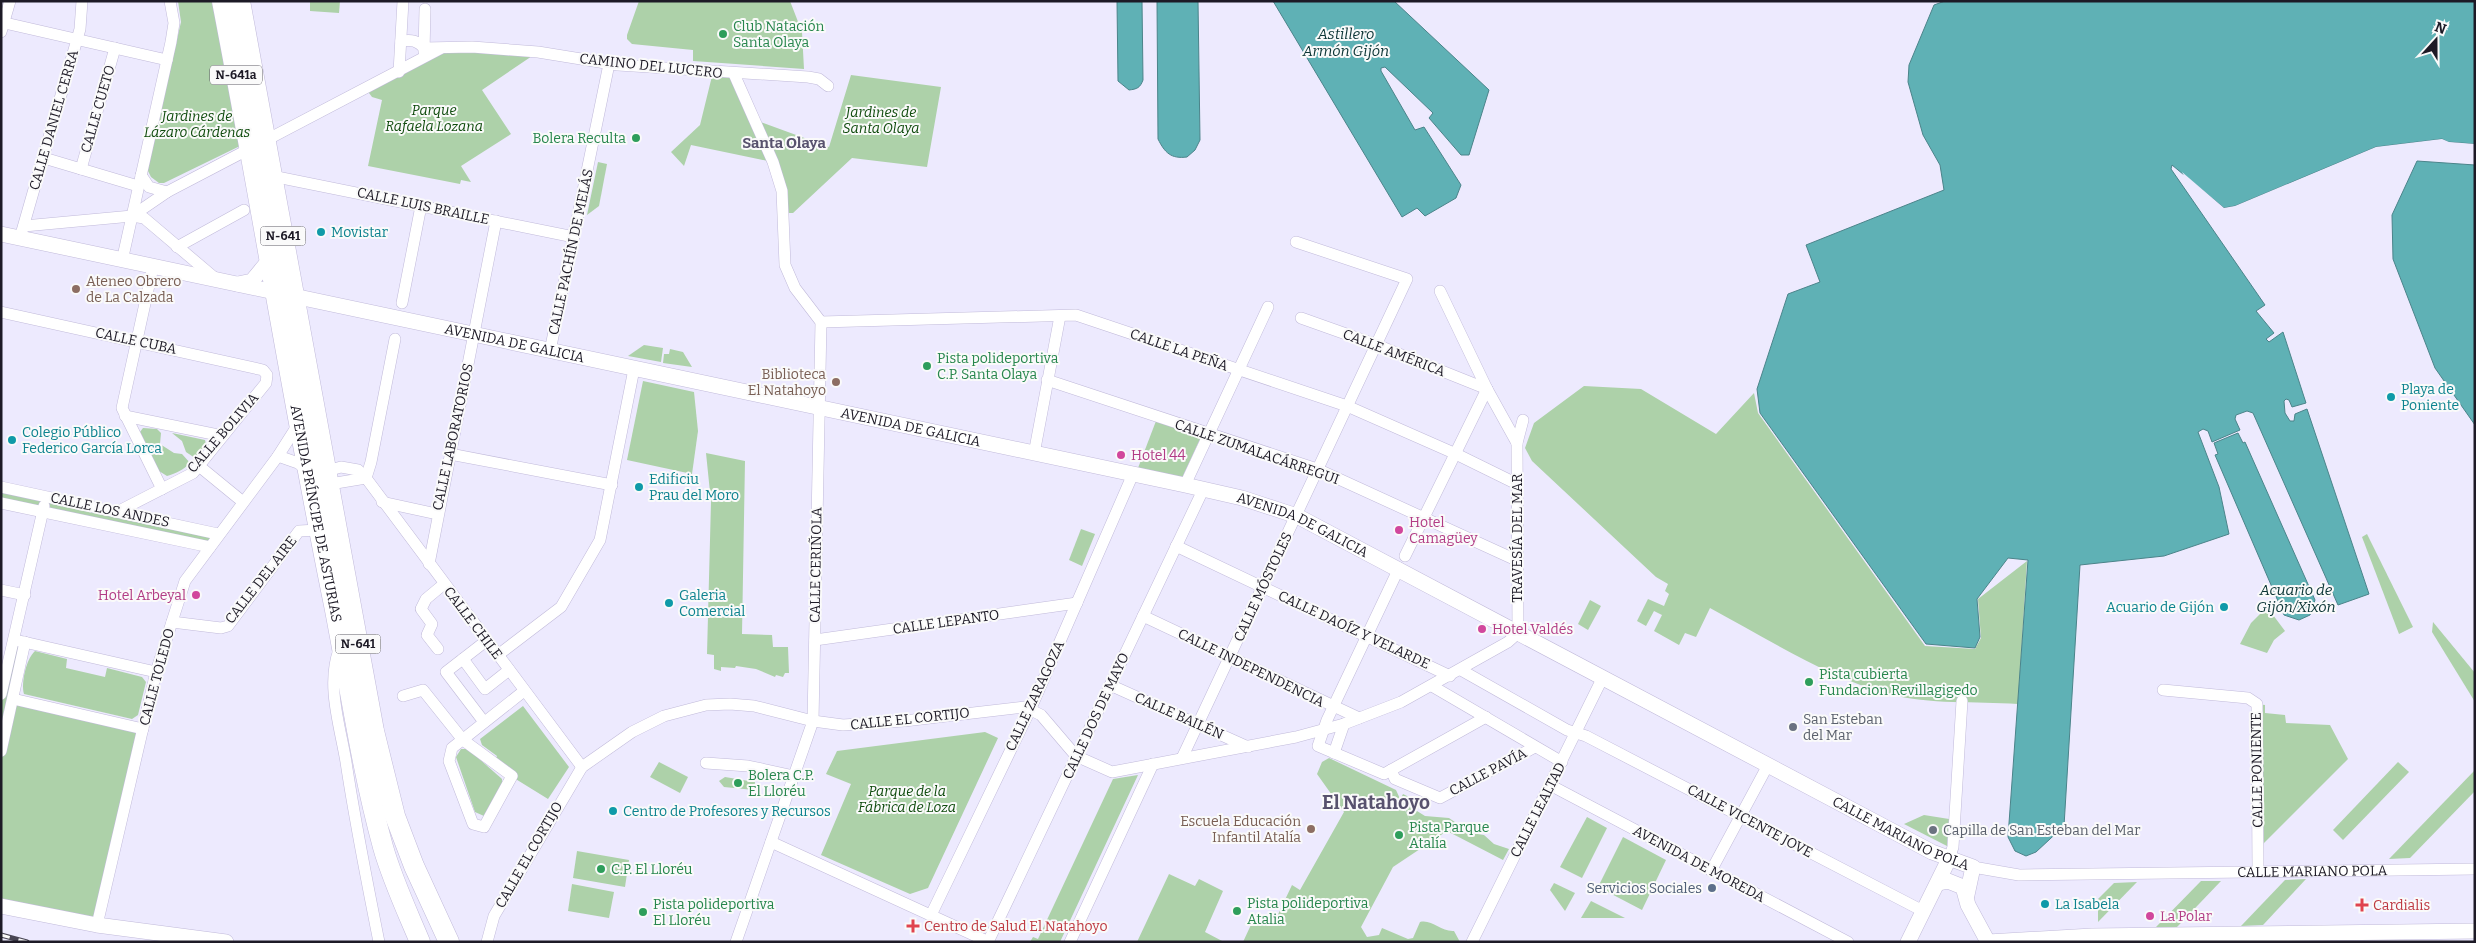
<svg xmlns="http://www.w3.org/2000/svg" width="2476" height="943" font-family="Bitter,serif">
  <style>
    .green { fill: #add1a9 }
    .water { fill: #5fb1b5; stroke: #4b848a }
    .pier { fill: #edeafe }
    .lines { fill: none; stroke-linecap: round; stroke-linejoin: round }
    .street-casing { stroke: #c1bada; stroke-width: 12 }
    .secondary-casing { stroke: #c1bada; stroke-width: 16 }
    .highway-casing { stroke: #c1bada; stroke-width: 21 }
    .street { stroke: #fff; stroke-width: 11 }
    .secondary { stroke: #fff; stroke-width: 15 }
    .highway { stroke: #fff; stroke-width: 20 }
    .rail-casing { stroke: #494654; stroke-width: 5 }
    .rail { stroke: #fafafa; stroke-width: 3; stroke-dasharray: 9; stroke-linecap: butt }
    .leisure-dot { fill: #2e9e5b; stroke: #fafafa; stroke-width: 2 }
    .culture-dot { fill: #0f9aa8; stroke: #fafafa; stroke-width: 2 }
    .education-dot { fill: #8d6e63; stroke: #fafafa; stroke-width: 2 }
    .hotel-dot { fill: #d1479c; stroke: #fafafa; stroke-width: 2 }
    .worship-dot { fill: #6b7280; stroke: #fafafa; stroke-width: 2 }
    .service-dot { fill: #5c6f8a; stroke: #fafafa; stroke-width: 2 }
    .health-dot { fill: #e0444e; stroke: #fafafa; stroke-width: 2 }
    .labels { text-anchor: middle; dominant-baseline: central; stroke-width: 4; stroke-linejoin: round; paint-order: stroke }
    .shield { fill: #fafafa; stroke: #5f5d66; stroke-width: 1 }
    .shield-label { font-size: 12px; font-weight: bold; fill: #1d1a26 }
    .leisure-label { font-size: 14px; fill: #27864d; stroke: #fafafa; text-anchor: start }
    .street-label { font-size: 14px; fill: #1d1a26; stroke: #fafafa }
    .park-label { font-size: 14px; font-style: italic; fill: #0f4b0d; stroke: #fafafa }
    .culture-label { font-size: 14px; fill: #0d838f; stroke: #fafafa; text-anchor: start }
    .education-label { font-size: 14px; fill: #785e54; stroke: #fafafa; text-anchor: end }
    .hotel-label { font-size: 14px; fill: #b23c85; stroke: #fafafa; text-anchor: start }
    .worship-label { font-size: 14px; fill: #5b616d; stroke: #fafafa; text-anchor: start }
    .service-label { font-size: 14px; fill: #4e5e75; stroke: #fafafa; text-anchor: end }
    .health-label { font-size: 14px; fill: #be3a42; stroke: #fafafa; text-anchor: start }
    .water-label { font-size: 15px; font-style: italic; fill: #0d3637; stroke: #fafafa }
    .neighbourhood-label { font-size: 15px; font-weight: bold; fill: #58526e; stroke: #fafafa }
    .district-label { font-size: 19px; font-weight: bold; fill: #58526e; stroke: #fafafa }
  </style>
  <rect width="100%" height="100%" fill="#edeafe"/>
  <g class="green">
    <polygon points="178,1 213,1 242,145 164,183 159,183 151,177 147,169 181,22"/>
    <polygon points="310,1 340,1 339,13 310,11"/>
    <polygon points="639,1 790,1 802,32 804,69 693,61 693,50 632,44 627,39 627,35"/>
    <polygon points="435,52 538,52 482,90 511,134 461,166 471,182 461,180 460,184 368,166 382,100 372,97 366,89"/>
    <polygon points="713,72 734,74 755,120 829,147 851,75 941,87 927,167 852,158 793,213 783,213 773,162 691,145 684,166 671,152 700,125"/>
    <polygon points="598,162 607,164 599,206 587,215"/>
    <polygon points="644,345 663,348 661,362 628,356"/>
    <polygon points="670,349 683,352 692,367 663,363 664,354 669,354"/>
    <polygon points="643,381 694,392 698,431 692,474 627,460"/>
    <path d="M1584,386L1641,389L1716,434L1754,393L1758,413L1925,646L1975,649L1981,638L1978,599L2027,561L2018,704C1975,701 1930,705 1889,694C1830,679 1764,637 1710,608L1696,637L1685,633L1679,645L1654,631L1662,615L1654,611L1646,626L1637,621L1648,599L1664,606L1669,594L1665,591L1668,584L1656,577L1532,461L1525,448L1534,423Z"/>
    <polygon points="1156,421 1201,437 1182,478 1138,468"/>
    <path d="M143,428L157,429L161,433L160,444L174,453L182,454L191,464L195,458L186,452L182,441L172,433L205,440L206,444C195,459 186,471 167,476L159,471L140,432Z"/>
    <polygon points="706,453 745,461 742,634 772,635 773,647 788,647 789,673 785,673 783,677 776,675 775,677 756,669 736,666 735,668 721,667 721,671 714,669 714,655 707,654 711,502"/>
    <polygon points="1,487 213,531 210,547 1,503"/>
    <polygon points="1081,529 1095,534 1082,566 1069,560"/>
    <polygon points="2367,534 2413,627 2399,634 2362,537"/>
    <polygon points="1590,600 1601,606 1588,630 1578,624"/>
    <polygon points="2267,607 2285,631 2274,640 2267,653 2240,644 2251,623"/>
    <polygon points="2433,622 2475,673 2475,702 2432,632"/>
    <polygon points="15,640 25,642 13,700 143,729 97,925 1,906 1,694"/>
    <path d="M35,651L67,659L66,668L105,677L107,668L142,677L146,682L138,715L132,719L24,694C21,683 26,659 35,651Z"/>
    <polygon points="2257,704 2265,705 2265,713 2285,715 2286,723 2330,725 2348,759 2258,849"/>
    <polygon points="523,706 569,767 548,799 514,778 495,760 497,756 482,745 480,739"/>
    <polygon points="985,732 998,738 928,888 910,894 821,855 851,784 826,774 837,751"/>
    <polygon points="461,749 468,749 502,779 502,785 484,816 475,812 456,757"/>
    <path d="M1329,758L1396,790L1410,821L1401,798L1403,794L1411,798L1417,811L1425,816L1449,818L1471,833L1484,835L1494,844L1509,849L1503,860L1447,831L1393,867L1361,927L1367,937L1379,935L1382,928L1408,939L1413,938L1420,922C1432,919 1441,932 1454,931L1460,942H1243L1256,914L1274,923L1292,885L1300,890L1344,812L1317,774L1322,762Z"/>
    <polygon points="659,762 688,777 680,793 650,777"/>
    <polygon points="2398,762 2409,772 2343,840 2333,830"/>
    <polygon points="2475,770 2475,791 2410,858 2389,859"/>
    <polygon points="1138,775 1060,942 1030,942 1033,937 1038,939 1113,779"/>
    <polygon points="725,777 755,782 754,790 724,787 719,781"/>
    <polygon points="1924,815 1949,819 1947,846 1904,824"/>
    <polygon points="1587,817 1607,828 1582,878 1560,867"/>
    <polygon points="1623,837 1666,860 1642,910 1598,887"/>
    <polygon points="577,851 629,860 625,887 573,878"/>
    <polygon points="1169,874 1195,886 1199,879 1223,891 1205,932 1224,942 1137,942"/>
    <polygon points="2306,879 2263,925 2241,926 2285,880"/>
    <polygon points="2201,881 2221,881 2177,927 2156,927"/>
    <polygon points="2137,882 2098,922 2098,899 2114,883"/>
    <polygon points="1554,883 1575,893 1565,911 1550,890"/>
    <polygon points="572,884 614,892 609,918 568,911"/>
    <polygon points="1591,901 1625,918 1581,918"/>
  </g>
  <g class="water">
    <path d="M1117,1H1142L1143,80C1140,88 1137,89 1129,90L1118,81Z"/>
    <path d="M1157,1H1198L1200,140L1195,150L1187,157C1171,159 1165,153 1158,139Z"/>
    <polygon points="1273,1 1394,1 1489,90 1469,155 1461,155 1429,118 1433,113 1385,67 1381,68 1381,71 1415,130 1424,127 1461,185 1456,198 1425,216 1417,208 1402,217"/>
    <polygon points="1945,1 2475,1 2475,144 2448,142 2442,139 2376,147 2235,206 2224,208 2172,165 2171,169 2265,305 2256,311 2274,333 2266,339 2269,342 2283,332 2306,403 2292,407 2289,400 2286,399 2284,401 2285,413 2290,421 2294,421 2295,414 2307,409 2369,594 2338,605 2253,413 2247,411 2236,415 2235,419 2240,430 2212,442 2208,431 2203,429 2198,432 2219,487 2229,534 2164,556 2080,565 2064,826 2036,852 2026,856 2015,851 2008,837 2028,560 2008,558 1977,599 1980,637 1975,648 1926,644 1760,413 1757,389 1788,294 1820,282 1806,245 1944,190 1940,165 1923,135 1908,82 1909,65 1934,5"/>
    <polygon points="2417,161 2475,165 2475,425 2435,368 2393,259 2392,215"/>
    <polygon points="2238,433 2243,443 2245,442 2315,600 2310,615 2299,620 2284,615 2215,455 2218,454 2214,443"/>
  </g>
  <polygon class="pier" points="2442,139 2449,142 2475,144 2475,146 2447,145 2441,142 2376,149 2236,209 2223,210 2186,180 2182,172 2224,208 2235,206 2376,147"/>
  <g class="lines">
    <g class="street-casing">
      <g id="street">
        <polyline points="1,22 167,60"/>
        <polyline points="1,32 10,1"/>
        <path d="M401,41C412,40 417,40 424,48L472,47L538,52L618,65L808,77L819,79L828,86"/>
        <polyline points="424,52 425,9"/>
        <polyline points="399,72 403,1"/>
        <polyline points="734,74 773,162 782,191 785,265 795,288 821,322 813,721 736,942"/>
        <polyline points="44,158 138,186"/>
        <polyline points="81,169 115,48"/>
        <polyline points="141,175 149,187 167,192"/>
        <polyline points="272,176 574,237"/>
        <polyline points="132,216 167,192 440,49"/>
        <polyline points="24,226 132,216 144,218 216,279"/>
        <polyline points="20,238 80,29 82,1"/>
        <polyline points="177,247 244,210"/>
        <polyline points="122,261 171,42 174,23 170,1"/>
        <polyline points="153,267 122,408 162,489"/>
        <polyline points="1440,291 1487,389 1517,443"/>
        <polyline points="402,303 421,206"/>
        <polyline points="1,312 263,370 267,375 266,383 193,473 119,511"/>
        <polyline points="1301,318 1377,345 1487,389"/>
        <polyline points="821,322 1076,315 1347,406 1456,454 1517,484"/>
        <polyline points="550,351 609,64"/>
        <polyline points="1047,380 1317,469 1516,560"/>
        <polyline points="125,416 223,436"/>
        <polyline points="450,454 612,485"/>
        <polyline points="1034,454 1060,316"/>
        <polyline points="278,456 298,463 306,469"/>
        <polyline points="199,466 243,502"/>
        <polyline points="325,474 327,471 341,467 358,470 366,478 582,767"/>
        <polyline points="366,478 371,462 395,339"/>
        <polyline points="330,484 366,478"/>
        <polyline points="1185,485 1268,307"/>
        <polyline points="1,487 218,534"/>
        <polyline points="382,502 437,514"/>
        <polyline points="1,503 210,547"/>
        <polyline points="1176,546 1450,676"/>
        <polyline points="1405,556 1487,389"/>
        <polyline points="429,564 496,221"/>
        <polyline points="1399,568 1327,720 1318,746 1384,774 1486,717"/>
        <polyline points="1,590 25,595"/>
        <polyline points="1143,616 1359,718"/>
        <polyline points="172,622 221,628 228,626 299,531 318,530"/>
        <polyline points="15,640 156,672"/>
        <polyline points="815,640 1077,603"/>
        <polyline points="438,649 427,635 432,624 421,609 426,599 444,584"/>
        <path d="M339,650C326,685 340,726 346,762C355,822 367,882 379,942"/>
        <polyline points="498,655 561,607 600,540 634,369"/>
        <polyline points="463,659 485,689 509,670"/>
        <polyline points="1461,670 1567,730 1586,736 1923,911"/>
        <polyline points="1110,685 1248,747"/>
        <polyline points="1432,686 1562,762"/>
        <polyline points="2163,690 2248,698 2257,704 2258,871"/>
        <polyline points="1,694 44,506"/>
        <polyline points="403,696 423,690 463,740 512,776 484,827 473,824 449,761 452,748 524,691"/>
        <polyline points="13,699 143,729"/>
        <polyline points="484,722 446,672 486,641"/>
        <polyline points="1,751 25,642"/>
        <polyline points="1334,753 1344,724"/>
        <polyline points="1182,758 1407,279 1296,242"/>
        <polyline points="706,763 748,766 794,776"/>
        <polyline points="1391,770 1395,779 1440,798 1535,747"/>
        <polyline points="1550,785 1848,942"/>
        <polyline points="771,842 989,942"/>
        <polyline points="1949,859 1953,847 1962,701"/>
        <path id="s1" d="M1973,867L2019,875L2475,869"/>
        <polyline points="1711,871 1768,765"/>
        <polyline points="931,915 1031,708 1133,474"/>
        <polyline points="97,925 156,672 185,581 278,456 299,423"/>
        <polyline points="487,942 494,916 582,767 632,732 664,716 706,705 730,704 754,706 813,721 843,725 904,721 1025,707 1041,715 1076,756 1112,772 1296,737 1344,724 1401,702 1508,642 1518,633 1517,443 1523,420"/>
        <polyline points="988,942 1203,490"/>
        <polyline points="1070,942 1153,764"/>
        <polyline points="1472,942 1603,677"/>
      </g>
    </g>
    <g class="secondary-casing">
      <g id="secondary">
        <path id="s2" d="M1,234L1185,485L1242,498L1297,516L1932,852L1973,867L1967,895"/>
        <polyline points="238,284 252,281 271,258"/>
        <polyline points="1939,883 1948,881 1963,887 1968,905 1988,942"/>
        <polyline points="1,906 97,925 226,942"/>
        <polyline points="1908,942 1949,859"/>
        <polyline points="1988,942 2092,936 2475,931"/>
      </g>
    </g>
    <g class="highway-casing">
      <g id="highway">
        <path id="s3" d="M222,1C261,202 293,405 334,605C350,687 361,767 383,847C392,879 407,911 420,942"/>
        <polyline points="240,1 374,731 395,816 414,866 449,942"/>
      </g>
    </g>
    <use href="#street" class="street"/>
    <use href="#secondary" class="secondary"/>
    <use href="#highway" class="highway"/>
    <g class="rail-casing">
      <polyline id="rail" points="1,935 27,942"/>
    </g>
    <use href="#rail" class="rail"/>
  </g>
  <g class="leisure-dot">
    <circle cx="723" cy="34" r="5"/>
    <circle cx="636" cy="138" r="5"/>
    <circle cx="927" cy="366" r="5"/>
    <circle cx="1809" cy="682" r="5"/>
    <circle cx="738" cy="783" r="5"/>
    <circle cx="1399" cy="835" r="5"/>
    <circle cx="601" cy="869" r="5"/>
    <circle cx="1237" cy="911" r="5"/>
    <circle cx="643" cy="912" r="5"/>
  </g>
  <g class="culture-dot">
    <circle cx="321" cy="232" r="5"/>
    <circle cx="2391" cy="397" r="5"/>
    <circle cx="12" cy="440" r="5"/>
    <circle cx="639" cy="487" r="5"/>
    <circle cx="669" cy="603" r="5"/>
    <circle cx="2224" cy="607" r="5"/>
    <circle cx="613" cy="811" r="5"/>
    <circle cx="2045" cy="904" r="5"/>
  </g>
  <g class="education-dot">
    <circle cx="76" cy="289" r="5"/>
    <circle cx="836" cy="382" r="5"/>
    <circle cx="1311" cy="829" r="5"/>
  </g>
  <g class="hotel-dot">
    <circle cx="1121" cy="455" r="5"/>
    <circle cx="1399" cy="530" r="5"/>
    <circle cx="196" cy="595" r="5"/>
    <circle cx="1482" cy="629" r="5"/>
    <circle cx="2150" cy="916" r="5"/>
  </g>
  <g class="worship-dot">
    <circle cx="1793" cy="727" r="5"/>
    <circle cx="1933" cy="830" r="5"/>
  </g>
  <circle class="service-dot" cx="1712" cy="888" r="5"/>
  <g class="health-dot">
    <path d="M2359.5 897.5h5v5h5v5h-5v5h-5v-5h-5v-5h5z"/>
    <path d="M910.5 918.5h5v5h5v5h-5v5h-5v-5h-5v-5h5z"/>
  </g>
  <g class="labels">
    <g class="shield">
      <rect x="210" y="65.5" width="52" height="19" rx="4"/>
      <rect x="260.5" y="226.5" width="45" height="19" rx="4"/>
      <rect x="335.5" y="634.5" width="45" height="19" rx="4"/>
    </g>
    <g class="shield-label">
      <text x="236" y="75">N-641a</text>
      <text x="283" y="236">N-641</text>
      <text x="358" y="644">N-641</text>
    </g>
    <g class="leisure-label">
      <text x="733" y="26">Club Natación<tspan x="733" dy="16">Santa Olaya</tspan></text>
      <text x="626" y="138" text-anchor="end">Bolera Reculta</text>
      <text x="937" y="358">Pista polideportiva<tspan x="937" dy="16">C.P. Santa Olaya</tspan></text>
      <text x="1819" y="674">Pista cubierta<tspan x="1819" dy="16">Fundacion Revillagigedo</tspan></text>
      <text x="748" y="775">Bolera C.P.<tspan x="748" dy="16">El Lloréu</tspan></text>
      <text x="1409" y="827">Pista Parque<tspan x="1409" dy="16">Atalía</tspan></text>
      <text x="611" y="869">C.P. El Lloréu</text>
      <text x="1247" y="903">Pista polideportiva<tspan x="1247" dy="16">Atalia</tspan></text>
      <text x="653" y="904">Pista polideportiva<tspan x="653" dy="16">El Lloréu</tspan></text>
    </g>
    <g class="street-label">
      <text transform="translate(651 66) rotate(6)">CAMINO DEL LUCERO</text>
      <text transform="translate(98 109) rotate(-74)">CALLE CUETO</text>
      <text transform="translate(54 120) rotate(-74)">CALLE DANIEL CERRA</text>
      <text transform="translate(423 206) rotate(12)">CALLE LUIS BRAILLE</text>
      <text transform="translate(571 252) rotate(-78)">CALLE PACHÍN DE MELÁS</text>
      <text transform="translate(136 341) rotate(12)">CALLE CUBA</text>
      <text stroke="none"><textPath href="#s2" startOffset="525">AVENIDA DE GALICIA</textPath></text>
      <text transform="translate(1179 350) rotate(19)">CALLE LA PEÑA</text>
      <text transform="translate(1394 353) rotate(21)">CALLE AMÉRICA</text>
      <text stroke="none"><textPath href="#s2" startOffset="930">AVENIDA DE GALICIA</textPath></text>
      <text transform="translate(223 433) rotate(-49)">CALLE BOLIVIA</text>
      <text transform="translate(453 437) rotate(-78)">CALLE LABORATORIOS</text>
      <text transform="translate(1257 452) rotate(19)">CALLE ZUMALACÁRREGUI</text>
      <text transform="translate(110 510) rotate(12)">CALLE LOS ANDES</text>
      <text stroke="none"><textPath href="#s3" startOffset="521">AVENIDA PRÍNCIPE DE ASTURIAS</textPath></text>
      <text stroke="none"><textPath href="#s2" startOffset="1335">AVENIDA DE GALICIA</textPath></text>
      <text transform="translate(1517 538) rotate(-90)">TRAVESÍA DEL MAR</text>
      <text transform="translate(816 565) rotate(-89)">CALLE CERIÑOLA</text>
      <text transform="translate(261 580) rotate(-52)">CALLE DEL AIRE</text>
      <text transform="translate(1263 587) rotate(-65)">CALLE MÓSTOLES</text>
      <text transform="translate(946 622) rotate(-8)">CALLE LEPANTO</text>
      <text transform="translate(473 623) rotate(53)">CALLE CHILE</text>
      <text transform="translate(1354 630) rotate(25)">CALLE DAOÍZ Y VELARDE</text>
      <text transform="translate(1251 668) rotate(26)">CALLE INDEPENDENCIA</text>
      <text transform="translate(157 677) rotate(-75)">CALLE TOLEDO</text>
      <text transform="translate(1035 696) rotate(-65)">CALLE ZARAGOZA</text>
      <text transform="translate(1096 716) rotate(-65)">CALLE DOS DE MAYO</text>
      <text transform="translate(1179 716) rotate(24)">CALLE BAILÉN</text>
      <text transform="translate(910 719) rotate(-6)">CALLE EL CORTIJO</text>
      <text transform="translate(2257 770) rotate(-91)">CALLE PONIENTE</text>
      <text transform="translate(1488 772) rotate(-28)">CALLE PAVÍA</text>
      <text transform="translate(1538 810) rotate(-63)">CALLE LEALTAD</text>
      <text transform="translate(1750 821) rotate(28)">CALLE VICENTE JOVE</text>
      <text stroke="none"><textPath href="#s2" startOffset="2009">CALLE MARIANO POLA</textPath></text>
      <text transform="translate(529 855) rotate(-60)">CALLE EL CORTIJO</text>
      <text transform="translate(1699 864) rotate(28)">AVENIDA DE MOREDA</text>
      <text stroke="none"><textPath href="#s1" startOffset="340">CALLE MARIANO POLA</textPath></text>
    </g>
    <g class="park-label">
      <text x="434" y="110">Parque<tspan x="434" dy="16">Rafaela Lozana</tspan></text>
      <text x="881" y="112">Jardines de<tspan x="881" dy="16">Santa Olaya</tspan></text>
      <text x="197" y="116">Jardines de<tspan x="197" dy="16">Lázaro Cárdenas</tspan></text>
      <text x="907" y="791">Parque de la<tspan x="907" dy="16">Fábrica de Loza</tspan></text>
    </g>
    <g class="culture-label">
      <text x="331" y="232">Movistar</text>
      <text x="2401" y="389">Playa de<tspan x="2401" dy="16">Poniente</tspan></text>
      <text x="22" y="432">Colegio Público<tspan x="22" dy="16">Federico García Lorca</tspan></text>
      <text x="649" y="479">Edificiu<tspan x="649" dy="16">Prau del Moro</tspan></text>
      <text x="679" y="595">Galeria<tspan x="679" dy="16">Comercial</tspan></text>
      <text x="2214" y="607" text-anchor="end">Acuario de Gijón</text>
      <text x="623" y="811">Centro de Profesores y Recursos</text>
      <text x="2055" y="904">La Isabela</text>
    </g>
    <g class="education-label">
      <text x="86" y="281" text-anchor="start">Ateneo Obrero<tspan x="86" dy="16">de La Calzada</tspan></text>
      <text x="826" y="374">Biblioteca<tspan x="826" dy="16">El Natahoyo</tspan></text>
      <text x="1301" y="821">Escuela Educación<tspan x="1301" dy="16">Infantil Atalía</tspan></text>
    </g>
    <g class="hotel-label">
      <text x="1131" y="455">Hotel 44</text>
      <text x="1409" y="522">Hotel<tspan x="1409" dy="16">Camagüey</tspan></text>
      <text x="186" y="595" text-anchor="end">Hotel Arbeyal</text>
      <text x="1492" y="629">Hotel Valdés</text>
      <text x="2160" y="916">La Polar</text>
    </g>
    <g class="worship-label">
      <text x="1803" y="719">San Esteban<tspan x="1803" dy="16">del Mar</tspan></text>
      <text x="1943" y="830">Capilla de San Esteban del Mar</text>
    </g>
    <g class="service-label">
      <text x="1702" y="888">Servicios Sociales</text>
    </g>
    <g class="health-label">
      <text x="2373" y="905">Cardialis</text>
      <text x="924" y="926">Centro de Salud El Natahoyo</text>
    </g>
    <g class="water-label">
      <text x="1346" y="34">Astillero<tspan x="1346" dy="17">Armón Gijón</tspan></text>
      <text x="2296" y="590">Acuario de<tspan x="2296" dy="17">Gijón/Xixón</tspan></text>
    </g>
    <g class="neighbourhood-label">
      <text x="784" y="143">Santa Olaya</text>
    </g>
    <g class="district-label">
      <text x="1376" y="802">El Natahoyo</text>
    </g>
  </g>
  <rect width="2476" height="943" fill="none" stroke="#1d1a26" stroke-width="5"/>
  <g transform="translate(2436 40) rotate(21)" stroke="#fafafa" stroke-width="4" paint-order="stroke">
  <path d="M0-4L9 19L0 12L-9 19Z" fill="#1d1a26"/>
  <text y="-8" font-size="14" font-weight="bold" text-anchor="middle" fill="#1d1a26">N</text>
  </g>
</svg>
